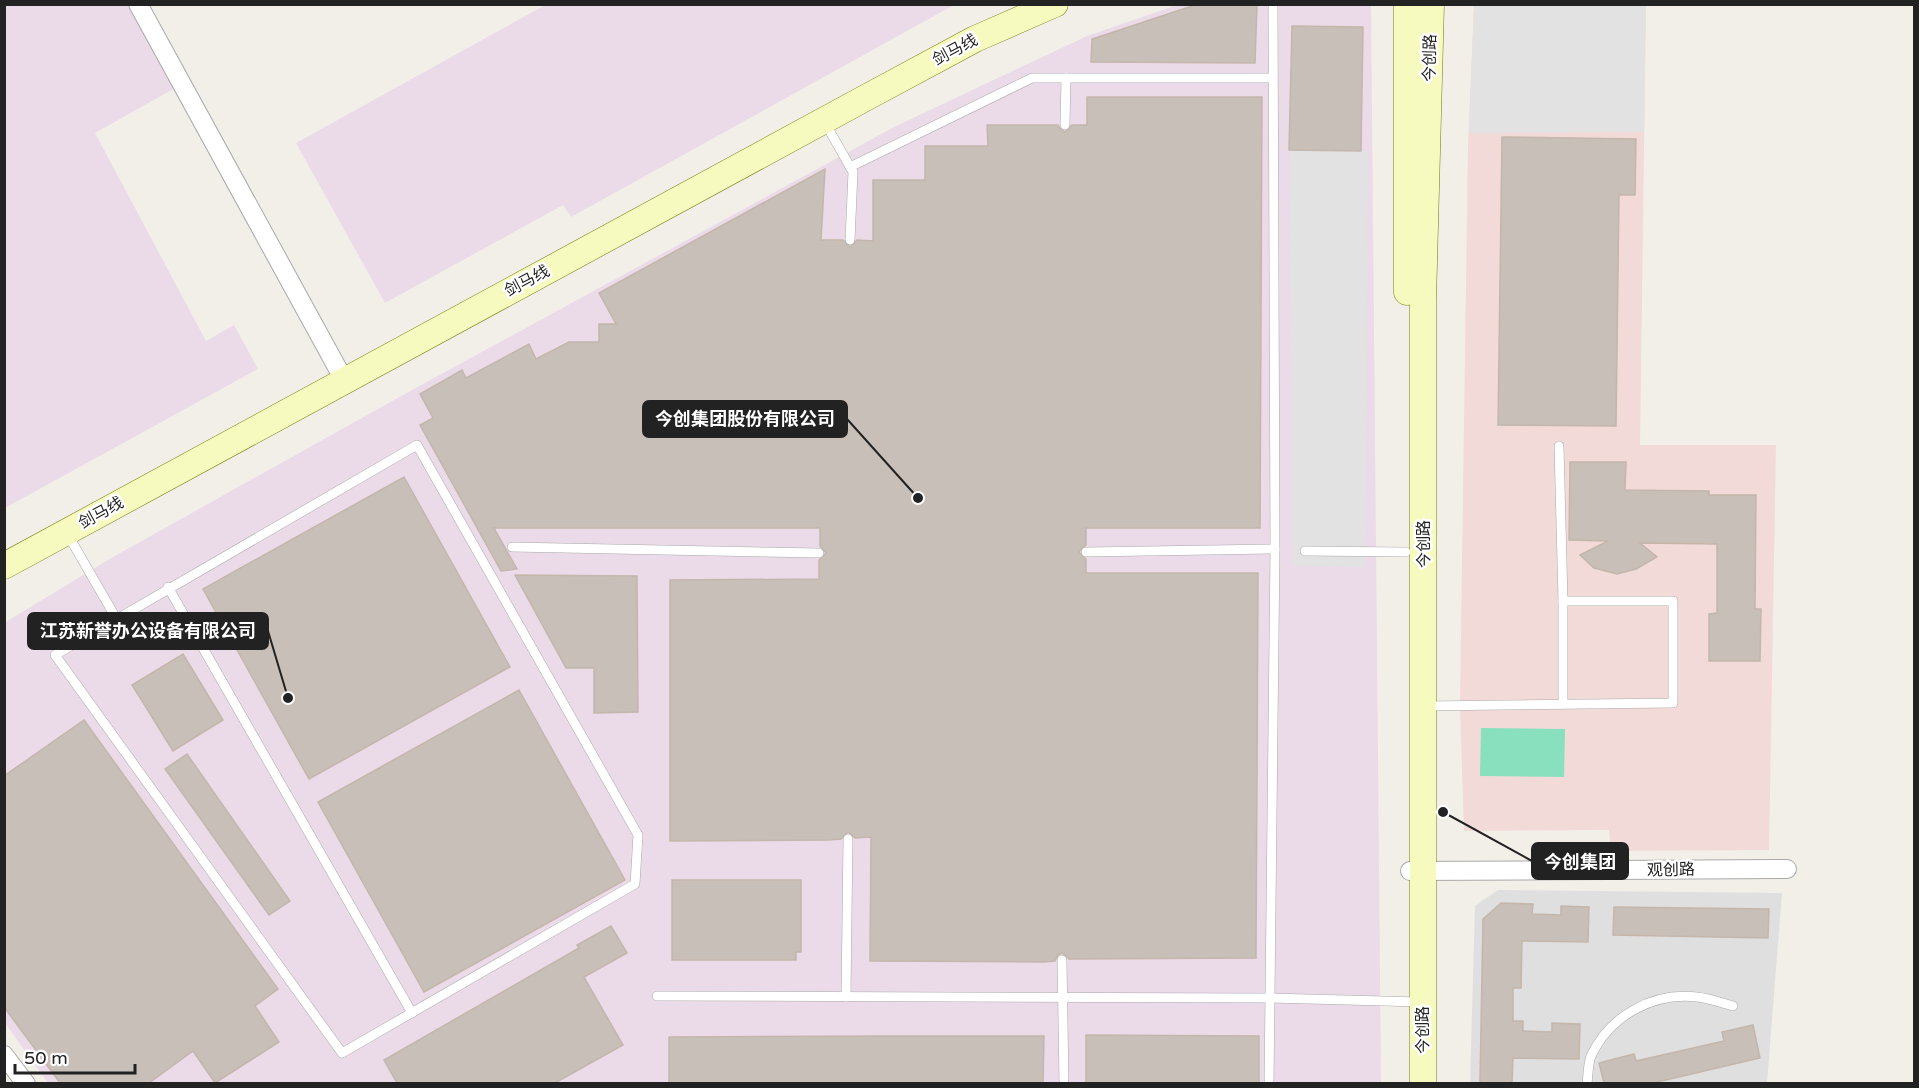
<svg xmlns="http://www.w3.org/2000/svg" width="1919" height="1088" font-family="'Varela Round','Noto Sans SC',sans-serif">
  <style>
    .residential { fill: #e0dfdf }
    .commercial { fill: #f2dad9 }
    .industrial { fill: #ebdbe8 }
    .pitch { fill: #88e0be }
    .parking { fill: #e2e2e2 }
    .building { fill: #c7bfb8; stroke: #c4b6ab; stroke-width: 1.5 }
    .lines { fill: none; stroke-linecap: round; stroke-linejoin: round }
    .service-casing { stroke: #a9a9a9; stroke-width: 10 }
    .minor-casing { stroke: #a9a9a9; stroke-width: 20 }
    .secondary-casing { stroke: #707d05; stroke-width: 27 }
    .service { stroke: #fff; stroke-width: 9 }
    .minor { stroke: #fff; stroke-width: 18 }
    .secondary { stroke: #f7fabf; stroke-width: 26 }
    .labels { text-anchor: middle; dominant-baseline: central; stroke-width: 5; stroke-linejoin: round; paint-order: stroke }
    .street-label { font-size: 16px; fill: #222; stroke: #fff }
    .leader { fill: none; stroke: #222; stroke-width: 2 }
    .callout-dot { fill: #222; stroke: #fff; stroke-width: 2 }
    .callout { fill: #222; stroke: #222; stroke-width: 2 }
    .callout-label { font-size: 18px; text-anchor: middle; font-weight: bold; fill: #fff }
  </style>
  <rect width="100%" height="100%" fill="#f2efe9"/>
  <polygon class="residential" points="1498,890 1782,893 1767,1083 1470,1084 1475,906"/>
  <polygon class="commercial" points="1474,5 1646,5 1640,445 1776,445 1769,850 1611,851 1609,830 1464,831 1460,704 1468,143"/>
  <g class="industrial">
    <polygon points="547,4 954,4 954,5 571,217 563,205 385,303 296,143"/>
    <polygon points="5,5 130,5 175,88 95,133 206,341 234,325 258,369 5,508"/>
    <polygon points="1177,5 1371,5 1381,1083 48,1083 5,1023 4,623 113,557 403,395 894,127 1087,36"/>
  </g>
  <polygon class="pitch" points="1481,728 1565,729 1564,777 1480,776"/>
  <g class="parking">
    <polygon points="1474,5 1646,5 1644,132 1469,133"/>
    <polygon points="1289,150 1368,151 1365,567 1293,566"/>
  </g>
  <g class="building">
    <polygon points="1198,4 1257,4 1255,63 1091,62 1092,39"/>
    <polygon points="1292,26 1363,27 1361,151 1289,150"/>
    <polygon points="1087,97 1262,97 1260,528 1086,528 1086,545 1079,552 1086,559 1086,573 1258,573 1256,958 1069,959 1062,953 1058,955 1055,961 1044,962 870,961 871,837 855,838 848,832 841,839 829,840 670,841 670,580 819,579 819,560 826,553 820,546 820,528 494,528 517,569 501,571 420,425 433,418 420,394 462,370 466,378 529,344 536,359 569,342 599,342 599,324 616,324 599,293 825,169 821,240 843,240 850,247 857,240 873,241 873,180 925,180 925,146 988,146 987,125 1058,125 1061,130 1065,132 1072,125 1087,125"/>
    <polygon points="1502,137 1636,139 1635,195 1619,195 1616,426 1498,425"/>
    <polygon points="1570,462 1626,462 1625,490 1709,491 1709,495 1756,495 1755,609 1761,609 1760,661 1709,661 1709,614 1717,613 1717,544 1640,543 1657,557 1636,569 1617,574 1594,568 1580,555 1608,541 1569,540"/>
    <polygon points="404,477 510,667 309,779 203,589"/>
    <polygon points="515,575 637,576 638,712 594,713 594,668 566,668"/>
    <polygon points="183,654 223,720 173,751 132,685"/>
    <polygon points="519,690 625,880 424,992 318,802"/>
    <polygon points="84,720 278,989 255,1006 279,1042 215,1083 193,1051 149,1083 60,1083 4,1007 4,776"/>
    <polygon points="187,754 290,901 269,915 165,769"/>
    <polygon points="672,880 801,880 801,952 796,952 796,960 672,960"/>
    <polygon points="1501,903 1533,904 1532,914 1561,915 1561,906 1589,907 1588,942 1522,941 1521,988 1513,988 1513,1021 1523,1021 1523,1031 1552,1032 1552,1023 1580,1024 1579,1059 1513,1058 1512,1083 1480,1083 1483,919"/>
    <polygon points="1614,907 1769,909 1768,938 1613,935"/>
    <polygon points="611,926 627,953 584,977 623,1045 555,1083 397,1083 384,1060 579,948 577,945"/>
    <polygon points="1753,1025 1760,1058 1653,1083 1604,1083 1599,1063 1634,1054 1636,1061 1724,1041 1722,1032"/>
    <polygon points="1086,1035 1259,1036 1259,1083 1086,1083"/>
    <polygon points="882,1036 1044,1036 1043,1083 669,1083 669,1037"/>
  </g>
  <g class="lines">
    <g class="service-casing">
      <g id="service">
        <polyline points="824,121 853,172 850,240"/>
        <polyline points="1065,125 1066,78"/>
        <polyline points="850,167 1032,78 1273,78"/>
        <polygon points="417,445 638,835 635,884 342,1053 55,655"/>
        <polyline points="1559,446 1563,601"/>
        <polyline points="68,535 116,618"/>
        <polyline points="512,547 819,553"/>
        <polyline points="1305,551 1406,552"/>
        <polyline points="1086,552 1275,549"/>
        <polyline points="168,587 412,1013"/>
        <polyline points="1424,706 1673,703 1673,601 1563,601 1563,703"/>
        <polyline points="1062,960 1064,1084"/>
        <polyline points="657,996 1269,998 1421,1002"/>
        <polyline points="846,997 848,839"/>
        <polyline points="1269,1084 1275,549 1273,4"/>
        <path d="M1587,1084C1588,1075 1588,1064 1591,1056C1610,1016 1652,992 1697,997C1709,998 1721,1003 1733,1006"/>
      </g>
    </g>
    <g class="minor-casing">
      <g id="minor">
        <polyline points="138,4 344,380"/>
        <polyline points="1410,871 1787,869"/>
        <polyline points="4,1055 26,1084"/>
      </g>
    </g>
    <g class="secondary-casing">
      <g id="secondary">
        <polyline points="1407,292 1407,4"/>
        <polyline points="4,566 869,96 975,39 1055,4"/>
        <polyline points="1423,1084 1423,300 1431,4"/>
      </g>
    </g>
    <use href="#service" class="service"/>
    <use href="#minor" class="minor"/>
    <use href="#secondary" class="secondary"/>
  </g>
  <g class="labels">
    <g class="street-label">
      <text transform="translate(955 50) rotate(-28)">剑马线</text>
      <text transform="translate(1430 58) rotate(-89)">今创路</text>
      <text transform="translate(527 281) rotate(-28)">剑马线</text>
      <text transform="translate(101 513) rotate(-29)">剑马线</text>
      <text transform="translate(1424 544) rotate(-90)">今创路</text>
      <text transform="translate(1671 870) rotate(-1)">观创路</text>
      <text transform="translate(1423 1030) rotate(-90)">今创路</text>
    </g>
  </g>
  <path class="leader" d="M918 498L847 419M288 698L268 631M1443 812L1532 861"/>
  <g class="callout-dot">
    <circle cx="918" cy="498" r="6"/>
    <circle cx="288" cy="698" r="6"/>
    <circle cx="1443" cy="812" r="6"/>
  </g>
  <g class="callout">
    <rect x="643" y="401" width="204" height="36" rx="6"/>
    <rect x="28" y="613" width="240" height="36" rx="6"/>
    <rect x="1532" y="843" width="96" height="36" rx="6"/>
  </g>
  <g class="callout-label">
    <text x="745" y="425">今创集团股份有限公司</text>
    <text x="148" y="637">江苏新誉办公设备有限公司</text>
    <text x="1580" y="868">今创集团</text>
  </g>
  <rect width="1919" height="1088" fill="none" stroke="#222222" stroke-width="12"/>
  <path d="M15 1064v9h120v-9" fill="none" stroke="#222222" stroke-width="3"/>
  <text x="24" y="1064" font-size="18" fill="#222222" stroke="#ffffff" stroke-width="4.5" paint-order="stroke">50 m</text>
</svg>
